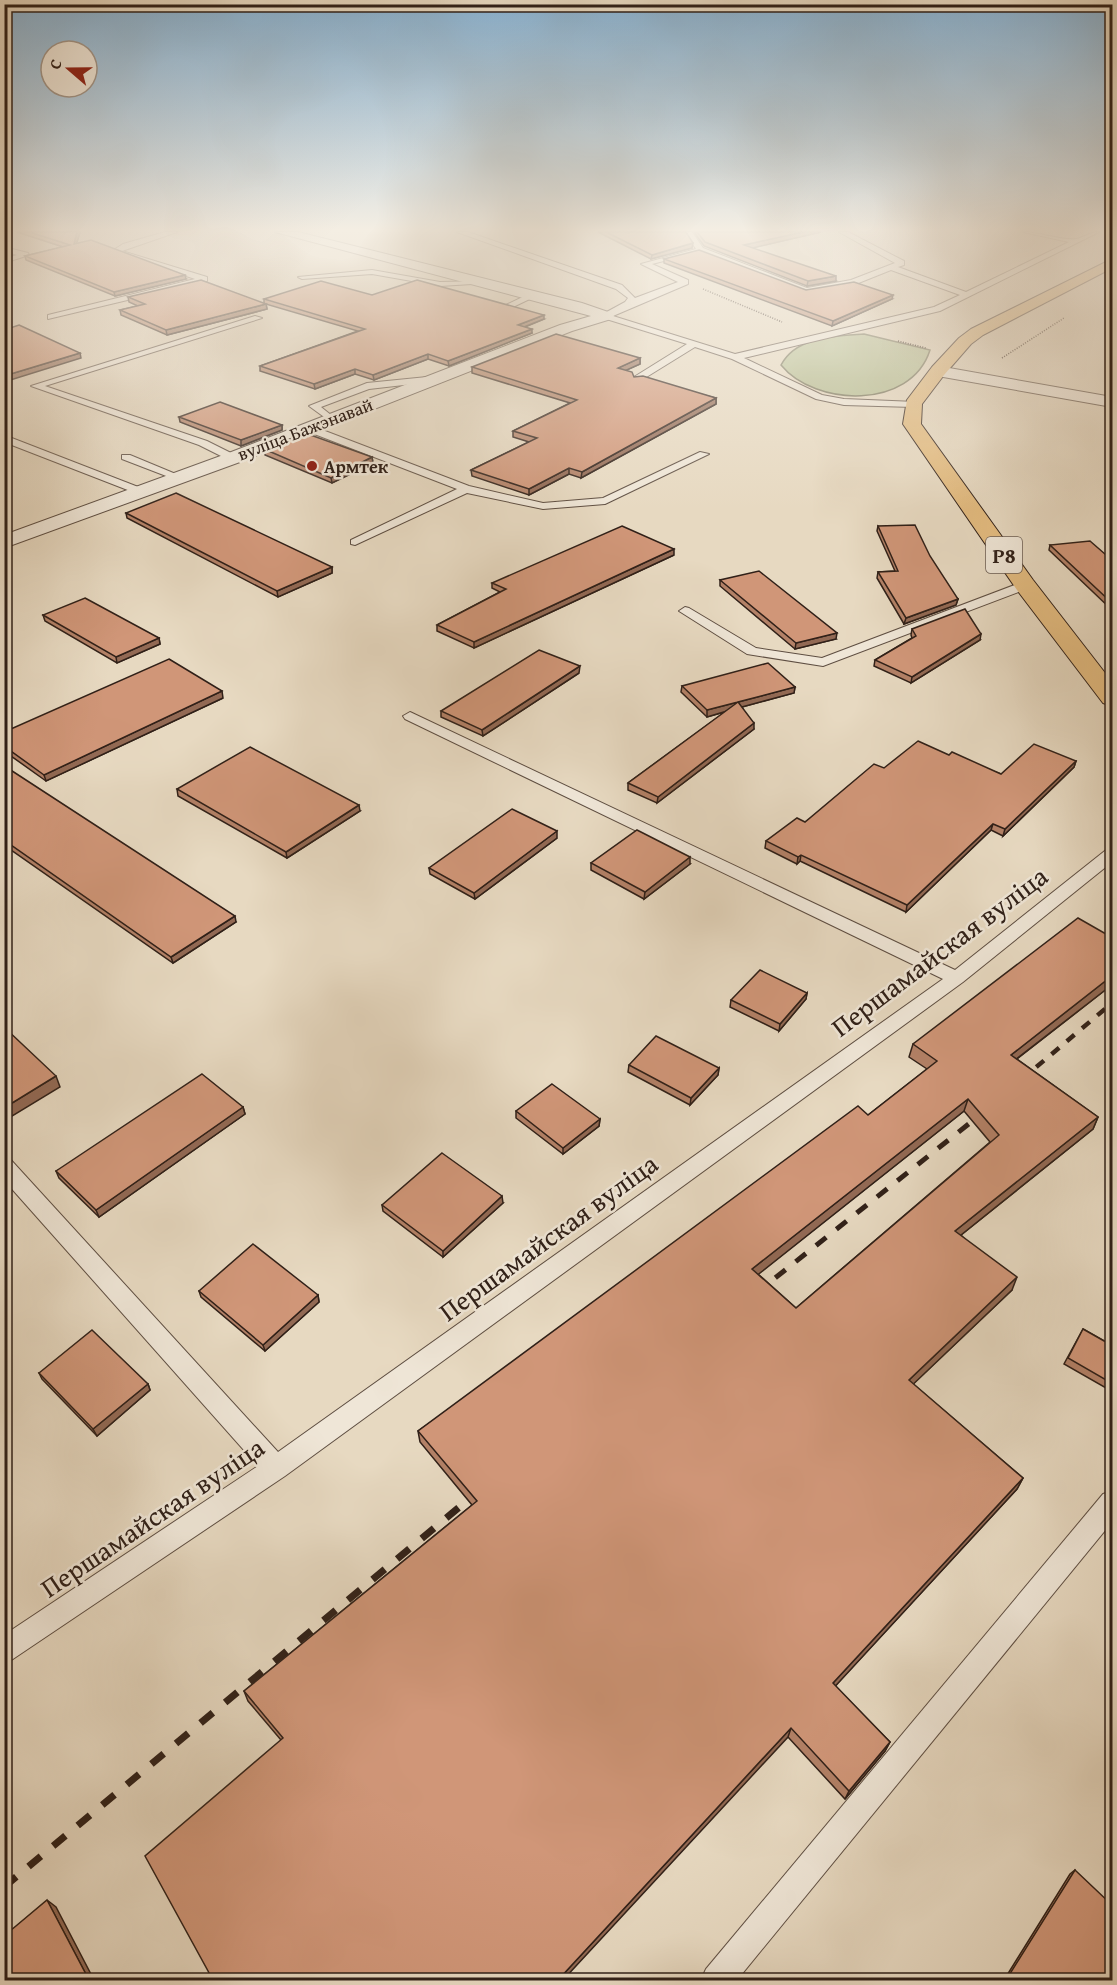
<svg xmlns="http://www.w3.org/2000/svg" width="1117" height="1985" font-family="'Gentium Book Plus',serif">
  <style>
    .green { fill: #b6bf92; stroke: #737055; stroke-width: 1.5 }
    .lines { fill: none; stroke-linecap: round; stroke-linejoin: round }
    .service-casing { stroke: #5e4e42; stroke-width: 2 }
    .minor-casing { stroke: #5e4e42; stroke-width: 2 }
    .tertiary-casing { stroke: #5e4e42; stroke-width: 2 }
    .primary-casing { stroke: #302018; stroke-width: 2 }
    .path { stroke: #302018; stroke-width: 1.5; stroke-dasharray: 1 1.5; stroke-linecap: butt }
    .service { fill: #efe6d7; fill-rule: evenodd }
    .minor { fill: #efe6d7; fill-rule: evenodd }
    .tertiary { fill: #efe6d7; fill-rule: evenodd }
    .primary { fill: #e4bc80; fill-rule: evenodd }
    .rail-far2 { stroke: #302018; stroke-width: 4.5; stroke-dasharray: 10 10; stroke-linecap: butt }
    .rail-far1 { stroke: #302018; stroke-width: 5; stroke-dasharray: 13 13; stroke-linecap: butt }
    .rail { stroke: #302018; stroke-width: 7; stroke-dasharray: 16 16; stroke-linecap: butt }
    .wall { fill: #b38167; stroke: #302018; stroke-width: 1.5; fill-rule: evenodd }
    .shaded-wall { fill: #926954; stroke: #302018; stroke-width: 1.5 }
    .building { fill: #d09678; stroke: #302018; stroke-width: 1.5; fill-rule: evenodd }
    .poi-dot { fill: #8f2418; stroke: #efe6d7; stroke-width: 2 }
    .labels { text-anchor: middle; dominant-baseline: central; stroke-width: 5; stroke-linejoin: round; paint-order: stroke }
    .far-street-label { font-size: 18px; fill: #302018; stroke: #efe6d7 }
    .far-poi-label { font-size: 18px; font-weight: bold; fill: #302018; stroke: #efe6d7; text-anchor: start }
    .shield { fill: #efe6d7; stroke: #695b51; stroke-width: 1.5 }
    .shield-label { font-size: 21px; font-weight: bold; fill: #302018 }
    .near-street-label { font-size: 27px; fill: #302018; stroke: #efe6d7 }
  </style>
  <rect width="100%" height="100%" fill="#e7d9c1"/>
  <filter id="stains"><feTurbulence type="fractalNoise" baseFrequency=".00333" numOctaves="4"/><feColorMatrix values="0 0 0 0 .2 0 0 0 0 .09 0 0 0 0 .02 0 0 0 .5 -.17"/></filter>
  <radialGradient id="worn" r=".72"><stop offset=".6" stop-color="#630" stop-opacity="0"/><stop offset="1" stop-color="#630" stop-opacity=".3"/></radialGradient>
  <path class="green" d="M864,334L930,350C911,410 815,407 781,365C796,336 836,336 864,334Z"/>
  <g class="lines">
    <g class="service-casing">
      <g id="service">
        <polygon points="165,232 177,232 122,251 207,277 207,281 48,319 48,315 195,279 112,251 123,244"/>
        <path d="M457,232H468L622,285L635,298L678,282L641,264L696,249L685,232H692L703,248L807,288L851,280L895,263L839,232H848L904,261V265L898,267L966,292L1069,242L1023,232C1038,232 1064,241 1076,239C1085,237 1090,232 1099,232L940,311L744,358L822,395L844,399L916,402V406L913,407L844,405L816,399L732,359L695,347L640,381H634V377L687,344L603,318V314L625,302L628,298L616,289ZM699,252L806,292L856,284L891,270L960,295L934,307L735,354L613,316L688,284V280L652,264Z"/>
        <polygon points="4,247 28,253 29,255 4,263 4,259 17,255 4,251"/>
        <polygon points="372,270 440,282 484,281 488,283 440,286 372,274 302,279 298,277"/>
        <polygon points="531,293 538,295 513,307 506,305"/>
        <polygon points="255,316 262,318 45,386 207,441 237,456 237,460 229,460 199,445 31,386"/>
        <polygon points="427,377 432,380 430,382 369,389 321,407 336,419 331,422 309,406 367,383"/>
        <polygon points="304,426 312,426 469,486 543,503 603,498 700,452 709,454 605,504 543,509 467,493 355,545 351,544 351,540 457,489 304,430"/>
        <polygon points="4,435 146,490 147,492 138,494 4,442"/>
        <polygon points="122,455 130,455 183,477 174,479 122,459"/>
        <polygon points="1025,581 1031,585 1029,588 823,666 747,654 679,611 685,607 689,608 756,648 822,658"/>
        <polygon points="410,712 955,970 1106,850 1112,849 1112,862 963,982 285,1476 4,1665 4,1635 258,1466 4,1180 4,1158 11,1160 278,1452 943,979 405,719 403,716"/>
        <polygon points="1112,1491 1112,1522 737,1980 701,1980 706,1969 1103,1494"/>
      </g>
    </g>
    <g class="minor-casing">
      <polygon id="minor" points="275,232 298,232 582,303 611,313 614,316 611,319 572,331 240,462 4,548 4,535 226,454 560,325 591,316"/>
    </g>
    <g class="tertiary-casing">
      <polygon id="tertiary" points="938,366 1112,397 1112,407 932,375 930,371"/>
    </g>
    <g class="primary-casing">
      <polygon id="primary" points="1112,259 1112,268 983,335 971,344 944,375 922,404 921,424 1033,580 1112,682 1112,706 1103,703 1017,590 903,424 907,400 932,367 959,338 971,329"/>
    </g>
    <g class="path">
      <polyline points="703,289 782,322"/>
      <polyline points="898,341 926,348"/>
      <polyline points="1002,358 1064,318"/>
    </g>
    <use href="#service" class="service"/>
    <use href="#minor" class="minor"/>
    <use href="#tertiary" class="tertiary"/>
    <use href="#primary" class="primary"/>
    <polyline class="rail-far2" points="1021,1080 1112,1003"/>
    <polyline class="rail-far1" points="755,1294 985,1111"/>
    <polyline class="rail" points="4,1887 481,1489"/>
  </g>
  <g class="wall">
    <polygon points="17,232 80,232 76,244 186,279 115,296 26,260 25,256 63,247"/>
    <polygon points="598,232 686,232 692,248 651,259"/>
    <polygon points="694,232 821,232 751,248 836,281 807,286 704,246"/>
    <polygon points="664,259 806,290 892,299 832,326 664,263"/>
    <polygon points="372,295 544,319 525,327 532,333 449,366 428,359 374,380 355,374 315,389 260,371 260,366 358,331 266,304 267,309 167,335 121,315 120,310 138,306 129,302 128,297 264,304 264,299"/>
    <polygon points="640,358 640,364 626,370 634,377 716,398 716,404 581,478 569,474 529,495 472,476 471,470 529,442 513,437 513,431 570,403 472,373 472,367"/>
    <polygon points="179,417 282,425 282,430 241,446 180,422"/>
    <polygon points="264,449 372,457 373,463 332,483 265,455"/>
    <polygon points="126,513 332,567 332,573 278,597 127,518"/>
    <polygon points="878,526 958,599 956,605 904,624 877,578 878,572 895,571 877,531"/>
    <polygon points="1050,545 1113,561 1113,611 1049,550"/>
    <polygon points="674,555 474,648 437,631 437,625 500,592 492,588 492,583"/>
    <polygon points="720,580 836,639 795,649 720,586"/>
    <polygon points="43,615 159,638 160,644 117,663 45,621"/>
    <polygon points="912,629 980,640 911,683 874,666 875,660 912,638 911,635"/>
    <polygon points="579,673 483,736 441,717 441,711"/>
    <polygon points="682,686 795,687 794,693 742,707 754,729 657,803 628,790 628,783 725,712 707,717 681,692"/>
    <polygon points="223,698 46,781 4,751 4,732"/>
    <polygon points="949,755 1001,774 1076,761 1074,767 1003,836 991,830 906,912 800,861 797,864 765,848 766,841 805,822 884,768"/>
    <polygon points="4,768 236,922 173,963 4,845"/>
    <polygon points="177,789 360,811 287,858 178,796"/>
    <polygon points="557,838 475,899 430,874 429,868"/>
    <polygon points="591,863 690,864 644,899 591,870"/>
    <path d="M1113,938V984L1017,1059L1098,1117L1093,1129L961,1235L1012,1290L913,1384L1023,1478L1017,1489L835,1686L890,1742L885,1751L845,1799L788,1737L281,1740L248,1701L244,1691L472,1505L420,1442L418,1431L868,1115L927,1069L909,1057L913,1044ZM964,1111L990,1142L796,1308L758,1274Z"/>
    <polygon points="807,993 806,999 779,1031 730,1007 731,1000"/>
    <polygon points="629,1065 719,1068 718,1075 690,1105 628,1072"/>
    <polygon points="243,1107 245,1114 99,1217 59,1178 56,1171"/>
    <polygon points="516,1111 600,1119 599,1126 563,1154 516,1118"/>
    <polygon points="503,1203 443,1257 383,1211 382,1205"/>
    <polygon points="199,1291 318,1295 319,1302 265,1351 201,1297"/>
    <polygon points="1083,1329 1113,1346 1113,1392 1064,1364"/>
    <polygon points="39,1373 148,1384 150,1390 97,1436 42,1379"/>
    <polygon points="1075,1870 1113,1980 1004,1980 1070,1874"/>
  </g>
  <g class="shaded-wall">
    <polygon points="77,232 80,232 75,249 74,244"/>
    <polygon points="803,232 821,232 744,250 744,245"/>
    <polygon points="693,243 692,248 651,259 652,255"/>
    <polygon points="185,275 186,279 115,296 114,292"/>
    <polygon points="836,276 836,281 807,286 808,281"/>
    <polygon points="893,295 892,299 832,326 833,321"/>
    <polygon points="266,304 267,309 167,335 166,330"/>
    <polygon points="544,315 544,319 519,329 518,325"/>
    <polygon points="532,329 532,333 449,366 448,361"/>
    <polygon points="80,353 81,358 4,382 4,376"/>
    <polygon points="428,354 428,359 374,380 373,375"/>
    <polygon points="640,358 640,364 618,374 618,368"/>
    <polygon points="355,369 355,374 315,389 314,384"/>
    <polygon points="716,398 716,404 581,478 582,472"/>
    <polygon points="282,425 282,430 241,446 241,440"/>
    <polygon points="372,457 373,463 332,483 331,478"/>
    <polygon points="569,468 569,474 529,495 529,489"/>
    <polygon points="674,549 674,555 474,648 474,642"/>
    <polygon points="332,567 332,573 278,597 277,591"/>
    <polygon points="958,599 956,605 904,624 906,618"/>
    <polygon points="837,633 836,639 795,649 796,643"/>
    <polygon points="981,634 980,640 911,683 912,677"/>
    <polygon points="159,638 160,644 117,663 116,657"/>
    <polygon points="580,666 579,673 483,736 482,730"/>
    <polygon points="795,687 794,693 738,708 738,702"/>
    <polygon points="222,691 223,698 46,781 44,775"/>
    <polygon points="738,702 737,708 707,717 707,710"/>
    <polygon points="754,723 754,729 657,803 658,797"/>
    <polygon points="1076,761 1074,767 1003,836 1005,829"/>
    <polygon points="359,805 360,811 287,858 286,852"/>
    <polygon points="993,824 991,830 906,912 907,905"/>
    <polygon points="557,831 557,838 475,899 474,893"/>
    <polygon points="801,855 800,861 797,864 798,857"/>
    <polygon points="690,857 690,864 644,899 645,892"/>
    <polygon points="235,916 236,922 173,963 171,957"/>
    <polygon points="1113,975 1113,984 1006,1067 1011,1055"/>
    <polygon points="807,993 806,999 779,1031 780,1024"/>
    <polygon points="719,1068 718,1075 690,1105 691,1098"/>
    <polygon points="56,1076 60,1087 4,1121 4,1108"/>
    <polygon points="968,1099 964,1111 750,1281 752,1269"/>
    <polygon points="243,1107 245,1114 99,1217 96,1210"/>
    <polygon points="1098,1117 1093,1129 951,1243 955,1231"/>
    <polygon points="600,1119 599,1126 563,1154 563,1148"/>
    <polygon points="502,1196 503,1203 443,1257 443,1251"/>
    <polygon points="1017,1277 1012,1290 905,1392 909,1380"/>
    <polygon points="318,1295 319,1302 265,1351 263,1345"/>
    <polygon points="148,1384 150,1390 97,1436 93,1429"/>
    <polygon points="1023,1478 1017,1489 829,1693 833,1683"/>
    <polygon points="791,1728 788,1737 563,1980 558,1980"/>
    <polygon points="890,1742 885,1751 845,1799 849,1791"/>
    <polygon points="47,1900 56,1907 94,1980 89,1980"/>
  </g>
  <g class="building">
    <polygon points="29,232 77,232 74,244 91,240 185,275 114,292 25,256 70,245"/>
    <polygon points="606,232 686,232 693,243 652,255"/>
    <polygon points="697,232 803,232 744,245 836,276 808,281 705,242"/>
    <polygon points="699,250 806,290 854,282 893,295 833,321 664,259"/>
    <polygon points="201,280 266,304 166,330 120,310 145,304 128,297"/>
    <polygon points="417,280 544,315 518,325 532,329 448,361 428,354 373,375 355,369 314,384 260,366 365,329 264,299 321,281 372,295"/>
    <polygon points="19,325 80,353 4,376 4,330"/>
    <polygon points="556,334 640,358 618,368 632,372 634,377 643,376 716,398 582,472 569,468 529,489 471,470 537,438 513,431 577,400 472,367"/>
    <polygon points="220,402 282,425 241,440 179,417"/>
    <polygon points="305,433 372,457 331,478 264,449"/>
    <polygon points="176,493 332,567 277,591 126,513"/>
    <polygon points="915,525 930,556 958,599 906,618 878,572 898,571 878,526"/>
    <polygon points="622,526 674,549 474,642 437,625 506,589 492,583"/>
    <polygon points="1090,541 1113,561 1113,604 1050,545"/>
    <polygon points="759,571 837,633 796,643 720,580"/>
    <polygon points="85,598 159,638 116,657 43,615"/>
    <polygon points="965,609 981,634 912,677 875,660 916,636 912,629"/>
    <polygon points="539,650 580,666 482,730 441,711"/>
    <polygon points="169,659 222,691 44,775 4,746 4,732"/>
    <polygon points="768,663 795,687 738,702 754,723 658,797 628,783 738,702 707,710 682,686"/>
    <polygon points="918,741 949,755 952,752 1001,774 1034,744 1076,761 1005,829 993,824 907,905 801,855 798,857 766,841 797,818 805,822 874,764 884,768"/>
    <polygon points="250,747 359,805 286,852 177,789"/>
    <polygon points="6,767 235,916 171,957 4,840 4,768"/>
    <polygon points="512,809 557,831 474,893 429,868"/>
    <polygon points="637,830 690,857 645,892 591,863"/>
    <path d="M1078,918L1113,938V975L1011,1055L1098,1117L955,1231L1017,1277L909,1380L1023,1478L833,1683L890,1742L849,1791L791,1728L558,1980H213L145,1856L283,1738L244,1691L477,1501L418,1431L858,1106L868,1115L937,1061L913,1044ZM968,1099L999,1135L796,1308L752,1269Z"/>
    <polygon points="760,970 807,993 780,1024 731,1000"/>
    <polygon points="4,1027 56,1076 4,1108"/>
    <polygon points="656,1036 719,1068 691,1098 629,1065"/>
    <polygon points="202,1074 243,1107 96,1210 56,1171"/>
    <polygon points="552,1084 600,1119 563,1148 516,1111"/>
    <polygon points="442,1153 502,1196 443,1251 382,1205"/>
    <polygon points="253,1244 318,1295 263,1345 199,1291"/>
    <polygon points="1083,1329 1113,1346 1113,1384 1068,1358"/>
    <polygon points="92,1330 148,1384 93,1429 39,1373"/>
    <polygon points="1075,1870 1113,1906 1113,1980 1006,1980"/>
    <polygon points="47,1900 89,1980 4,1980 4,1936"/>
  </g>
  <linearGradient id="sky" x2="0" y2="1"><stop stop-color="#89b5d7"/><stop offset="0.45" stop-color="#f4eee3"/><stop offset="1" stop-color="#f4eee3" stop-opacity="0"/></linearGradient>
  <rect width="1117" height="510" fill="url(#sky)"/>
  <circle class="poi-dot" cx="312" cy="466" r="6"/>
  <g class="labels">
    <g class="far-street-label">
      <text transform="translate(305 429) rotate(-21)">вуліца Бажэнавай</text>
    </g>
    <g class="far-poi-label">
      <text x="324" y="466">Армтек</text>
    </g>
    <rect class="shield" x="986" y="537" width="36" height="36" rx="4.5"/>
    <g class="shield-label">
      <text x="1004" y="555">Р8</text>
    </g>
    <g class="near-street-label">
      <text transform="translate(939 951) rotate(-37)">Першамайская вуліца</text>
      <text transform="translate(548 1237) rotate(-36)">Першамайская вуліца</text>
      <text transform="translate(152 1517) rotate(-34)">Першамайская вуліца</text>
    </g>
  </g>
  <rect width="1117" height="1985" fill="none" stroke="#e7d9c1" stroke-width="24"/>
  <rect x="6" y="6" width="1105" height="1973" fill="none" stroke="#302018" stroke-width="3"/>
  <rect x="12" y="12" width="1093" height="1961" fill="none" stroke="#302018" stroke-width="1.5"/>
  <g transform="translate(69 69) rotate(290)"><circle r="28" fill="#efe6d7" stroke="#a3978b" stroke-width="1.5"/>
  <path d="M0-4.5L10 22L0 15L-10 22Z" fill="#8f2418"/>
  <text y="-9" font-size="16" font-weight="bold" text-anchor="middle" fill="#302018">С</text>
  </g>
  <rect width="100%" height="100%" filter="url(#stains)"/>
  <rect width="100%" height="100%" fill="url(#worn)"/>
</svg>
